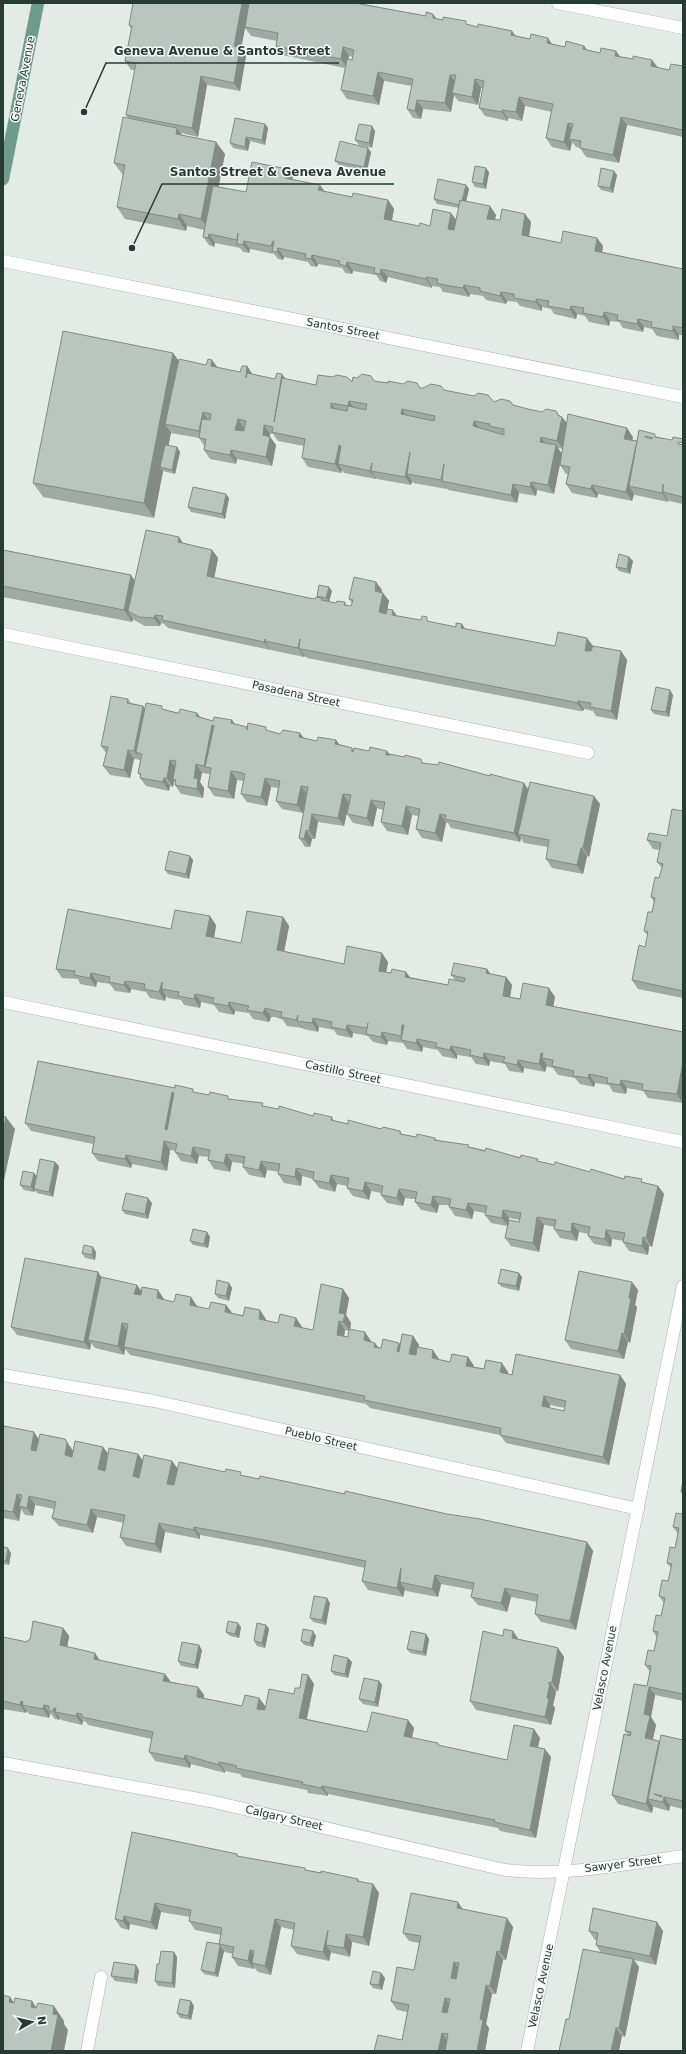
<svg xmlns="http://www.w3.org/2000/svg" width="686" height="2054" font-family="'DejaVu Sans',sans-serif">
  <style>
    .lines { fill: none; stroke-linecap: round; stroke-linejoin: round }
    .lane-casing { stroke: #a6b3ad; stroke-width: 13 }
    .street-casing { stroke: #a6b3ad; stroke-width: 13 }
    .primary-casing { stroke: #c2c8c6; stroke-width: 13 }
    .lane { stroke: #fff; stroke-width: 12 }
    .street { stroke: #fff; stroke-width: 12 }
    .primary { stroke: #6d9c8c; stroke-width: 12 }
    .wall { fill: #9faaa5; fill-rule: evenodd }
    .shaded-wall { fill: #828b86 }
    .building { fill: #b9c6c0; stroke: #828b86; fill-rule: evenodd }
    .labels { text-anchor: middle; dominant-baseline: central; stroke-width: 3; stroke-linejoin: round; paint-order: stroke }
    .street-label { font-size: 11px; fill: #253b33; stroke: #f4f8f6 }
    .leader { fill: none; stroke: #253b33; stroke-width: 1.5 }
    .callout-dot { fill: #253b33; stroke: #f4f8f6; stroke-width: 1.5 }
    .callout-label { font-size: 12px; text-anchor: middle; font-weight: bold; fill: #253b33; stroke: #f4f8f6; stroke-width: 3; stroke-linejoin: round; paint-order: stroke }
  </style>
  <rect width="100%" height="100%" fill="#e3ebe7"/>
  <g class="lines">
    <g class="lane-casing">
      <polyline id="lane" points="87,2051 101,1977"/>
    </g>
    <g class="street-casing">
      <g id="street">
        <polyline points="558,3 683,28"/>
        <polyline points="3,261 683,397"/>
        <polyline points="3,634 588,753"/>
        <polyline points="3,1002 683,1142"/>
        <polyline points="3,1375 154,1401 638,1509"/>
        <path d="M3,1763L210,1801L505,1870C564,1877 624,1864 683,1856"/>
        <polyline points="527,2051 683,1286"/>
      </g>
    </g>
    <g class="primary-casing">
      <polyline id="primary" points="3,179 38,3"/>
    </g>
    <use href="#lane" class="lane"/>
    <use href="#street" class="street"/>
    <use href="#primary" class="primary"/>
  </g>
  <g class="wall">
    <path d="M358,3L426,16L433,14L436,19L478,27L512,31L516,36L565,47L584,46L587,50L633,59L652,60L657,67L669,70L683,66V137L627,125L619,163L586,157L580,148L576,147L572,142L570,151L552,147L546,138L552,112L525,106L522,121L508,118V121L485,116L479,108L483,88H481L478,105L458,101L454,95L451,112L423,109L421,119L413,118L407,109L412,86L384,81L379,105L347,99L341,90L345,68L282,55L276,46L277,41L251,36L245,28L241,49L246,56L240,91L207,85L198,137L181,133L182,135L225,154L218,187L246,192L287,169L293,177L292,179L325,192L352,197L388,200L394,209L392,221L419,226H430L456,220L459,208L437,204L434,199L466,185L469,189L466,202L490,206L496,215L495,220H500L525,214L531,222L529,237L561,243L597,238L603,246L602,252L683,269V335H679V340L657,336L652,329L644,327L643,332L623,328L619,322L610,321L609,326L589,322L585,316L577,314L576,319L554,314L551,309L542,307V311L520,306L517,302L507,301L506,304L486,300L483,296L470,294L469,297L450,293L443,292L440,287L432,286V288L388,277L386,283L380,281L376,275L353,271L352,274L345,273L342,268L318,264L317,267L311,266L308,262L284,257L283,260L278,259L274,254L250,249L249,253L243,252L240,248L215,243L214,247L209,245L203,237L204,230L187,226L186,231L125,219L117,207L123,175L114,163L128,118L126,115L135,70H131L125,61L131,29L129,25ZM349,56L353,57L352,60L348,59Z"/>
    <polygon points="265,124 268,128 265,145 250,141 248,151 233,148 230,143"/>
    <polygon points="372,126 375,131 372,148 359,145 355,140"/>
    <polygon points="368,148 371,152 367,171 339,165 335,161"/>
    <polygon points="489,172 486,189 475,187 472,182"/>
    <polygon points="617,175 613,193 601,190 598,186"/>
    <path d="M173,353L178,360L240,372L247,366L252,374L275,379L282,374L285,379L316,385L374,381L421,388L444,390L494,402L513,405L528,409L542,412L556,411L560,416L562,417L567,423L633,437L632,440L637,442L639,430L658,437L678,442V444L683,445V504L669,501L668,500V502L635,495L634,494L632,501L598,494L597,498L572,493L566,484L568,474H566L560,465L561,458L554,494L537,490L536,496L519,493L517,503L448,490L447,488V489L413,483L412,481L411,485L377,479L376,478V479L344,473L342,470L341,473L308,467L302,458L304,446L278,441L273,434H270V437L276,445L272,466L237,459L236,464L210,459L204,450L205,447L199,438L171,433L168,446L177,447L180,452L175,474L163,471L154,518L43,497L33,483ZM645,436L653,438L652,439L645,437ZM558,448L563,449L562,454Z"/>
    <polygon points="229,498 225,519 191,512 188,507"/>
    <polygon points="183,543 212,550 218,558 214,578 315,599 317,597 317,596 332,591 329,602 336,603 345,602 347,606 351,606 352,603 349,599 382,590 382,592 389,601 386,614 555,646 593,646 621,651 627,660 617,720 596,716 593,711 584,709 583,711 580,711 307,658 305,656 304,657 271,650 270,649 270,650 168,628 164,624 161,623 160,626 145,626 134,620 133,619 132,622 3,597 3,550 131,575 135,581"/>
    <polygon points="629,557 633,561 630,574 619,571 616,567"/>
    <polygon points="673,695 669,717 654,714 651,710"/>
    <polygon points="128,699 131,703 143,706 145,709 165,710 179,713 197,713 200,717 213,721 232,720 235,724 247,727 248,728 269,731 280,734 317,741 336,740 339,744 352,748 353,750 369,751 387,751 389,754 528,789 600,804 589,857 587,856 583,874 552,868 546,859 548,847 524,843 521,838 520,842 451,828 448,823 446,823 442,842 422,838 416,829 418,816 412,815 408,835 387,831 381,822 383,810 377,808 373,827 353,823 347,814 349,803 344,826 318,822 315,839 312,839 310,847 305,847 299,838 307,794 303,813 282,809 276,801 278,788 271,787 267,806 247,802 241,794 244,781 237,780 234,799 214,796 208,787 210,774 202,773 200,782 204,788 203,798 181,794 175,785 176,784 174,781 173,787 170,786 169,791 146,786 140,778 140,776 138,773 140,760 134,759 130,778 110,775 103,766 106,753 101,746"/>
    <polygon points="683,811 683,998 638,989 632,980 645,947 648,936 644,931 652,912 654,902 651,897 659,878 662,868 657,862 660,850 653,849 647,840 667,836"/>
    <polygon points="190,856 193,860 189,879 168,874 165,870"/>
    <polygon points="283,917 289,926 284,951 344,964 388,962 386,972 391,973 406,972 410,977 448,985 455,980 451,975 487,969 490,974 506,977 512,985 510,997 520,999 555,997 553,1006 683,1032 683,1103 648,1098 643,1091 627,1088 626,1094 613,1092 609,1085 595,1083 594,1087 580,1084 575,1078 558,1075 553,1068 548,1067 547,1065 545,1072 524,1068 523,1073 509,1071 505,1064 490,1061 489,1066 476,1064 471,1057 457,1055 457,1059 442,1056 438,1050 423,1047 422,1052 407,1049 403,1043 388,1041 387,1045 373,1042 368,1036 353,1033 352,1038 337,1035 334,1030 319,1027 318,1032 303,1029 303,1028 302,1028 287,1026 283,1020 275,1017 271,1017 269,1022 253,1019 249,1013 235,1011 234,1015 219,1012 214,1005 201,1002 200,1008 184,1005 181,1000 168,998 166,996 165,1001 150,998 146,992 131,989 130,993 115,991 110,984 97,982 96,987 80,984 78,979 62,978 56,969 171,929 216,925 214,938 241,943"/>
    <path d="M38,1061L313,1116L332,1117L334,1121L381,1129L400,1131L402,1134L416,1137L435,1138L437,1140L658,1186L664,1194L652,1247L649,1246L648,1255L629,1251L623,1242L624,1241L612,1239L611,1247L594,1244L588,1236V1234L579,1232L577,1241L560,1238L554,1229L555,1227L544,1225L539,1252L511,1246L505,1238L507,1226L491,1223L485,1215V1213L474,1211L472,1219L455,1216L449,1207L450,1206L446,1205H439L437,1213L421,1210L415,1202V1199H412L405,1198L403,1206L387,1203L381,1195V1193L371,1191L369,1200L353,1196L347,1188V1186L337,1184L335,1192L319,1188L313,1180V1179L302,1176L301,1186L284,1183L278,1174L279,1172L267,1170L265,1178L249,1175L243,1167V1164L240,1163L232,1162L230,1172L214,1169L208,1160L209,1157L199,1156L197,1164L181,1161L175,1152V1151L170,1150L167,1171L132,1164L131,1168L98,1161L92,1153L93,1144L31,1131L25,1123ZM509,1218L520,1220L519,1222L509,1220Z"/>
    <polygon points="59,1166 53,1197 37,1193 35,1190 34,1192 24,1190 20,1185 34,1173 36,1176"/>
    <polygon points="152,1203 148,1219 125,1214 122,1210"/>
    <polygon points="207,1232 210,1237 208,1248 193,1245 190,1241"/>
    <polygon points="96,1252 95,1260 85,1258 82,1253"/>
    <polygon points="522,1277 519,1291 502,1287 498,1283"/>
    <path d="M101,1278L164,1299V1300L174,1302L191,1297L197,1307L209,1309L226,1305L232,1313L266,1319V1321L278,1323L296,1318L302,1327V1328L313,1330L343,1289L349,1298L346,1315L351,1323L350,1329L371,1341V1342L379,1348H381L400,1344L413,1336L419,1345V1347L439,1359V1360L450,1362L468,1357L474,1366V1367L508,1372L507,1374L512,1375H620L626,1384L609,1465L506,1443L500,1435L370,1408L366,1404L130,1355L125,1349L124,1355L95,1348L91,1343L90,1350L17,1335L11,1327ZM345,1330L349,1331L348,1337H344ZM550,1405L565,1408L564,1411L549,1408Z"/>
    <polygon points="632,1282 638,1290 635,1305 637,1307 630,1343 628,1342 624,1359 571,1349 565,1340"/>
    <polygon points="229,1283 232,1288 229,1301 218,1298 215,1294"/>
    <polygon points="3,1428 4,1429 39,1439 65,1439 73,1451 103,1447 108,1454 138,1454 143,1461 172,1461 177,1468 243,1476 587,1542 593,1551 576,1630 541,1622 535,1614 537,1602 511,1597 507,1612 478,1605 471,1597 473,1590 441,1584 438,1597 406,1591 405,1589 403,1597 368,1590 362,1581 365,1568 270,1548 200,1535 200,1539 165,1532 161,1553 126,1546 120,1537 124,1523 97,1517 93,1533 59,1526 52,1518 54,1509 35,1505 33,1516 25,1515 21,1509 19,1521 3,1518"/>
    <polygon points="683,1509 683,1701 655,1695 651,1717 656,1725 653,1739 660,1742 683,1740 683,1809 670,1806 669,1811 654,1807 653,1807 652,1813 618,1804 612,1795 628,1735 625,1731 647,1686 650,1672 645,1665 654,1651 657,1638 653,1631 661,1616 664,1603 659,1596 668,1581 671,1568 667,1563 675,1548 678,1534 673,1527 682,1514"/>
    <polygon points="3,1547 11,1553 9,1565 3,1564"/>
    <polygon points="330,1603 326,1625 313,1622 310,1618"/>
    <polygon points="266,1625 269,1629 265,1648 257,1646 254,1641"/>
    <polygon points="241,1627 239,1638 230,1636 226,1632"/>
    <polygon points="63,1628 69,1636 67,1647 100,1660 171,1682 198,1687 204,1695 204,1698 242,1706 259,1698 265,1706 264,1710 265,1710 294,1694 300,1688 308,1675 314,1684 307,1719 367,1732 408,1720 414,1728 412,1738 440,1746 507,1760 540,1738 538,1747 551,1757 536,1838 500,1831 498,1828 416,1812 328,1794 328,1796 308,1793 307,1790 242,1777 240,1774 225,1771 225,1773 191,1764 190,1768 155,1761 149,1752 152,1739 88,1725 86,1722 83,1721 82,1725 61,1720 60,1718 59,1720 55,1719 51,1714 50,1714 49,1718 29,1714 27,1711 26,1713 3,1709 3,1637 27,1642"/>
    <polygon points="426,1634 429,1639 426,1656 410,1653 407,1649"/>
    <polygon points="316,1636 313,1647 304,1645 301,1641"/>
    <polygon points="519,1639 558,1648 564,1657 558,1691 555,1691 556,1692 553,1705 555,1708 551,1725 476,1710 470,1701"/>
    <polygon points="202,1650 198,1669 181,1666 178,1661"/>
    <polygon points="352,1662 348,1678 334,1675 331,1671"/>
    <polygon points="379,1681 382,1685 378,1707 363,1704 359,1699"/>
    <polygon points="237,1854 239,1857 321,1873 358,1879 360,1882 373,1884 379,1893 369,1946 352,1942 350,1957 332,1953 331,1952 329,1961 297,1954 291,1946 294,1930 281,1927 271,1975 258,1972 254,1967 254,1969 238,1966 232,1957 233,1954 225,1952 224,1951 218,1977 204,1974 201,1970 219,1944 221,1935 195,1930 189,1921 190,1917 161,1912 157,1930 130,1924 129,1930 121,1928 115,1919"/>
    <polygon points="463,1909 513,1927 506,1960 503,1960 496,1994 492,1994 486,2024 489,2028 485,2051 374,2051 402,2040 407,2012 397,2010 391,2001 414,1970 419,1943 409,1941 403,1933"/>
    <polygon points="589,1931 663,1931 656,1965 634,1960 639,1967 625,2037 569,2019 601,1953 596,1945 597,1940 595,1940"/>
    <polygon points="177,1957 175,1988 158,1986 155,1981 159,1964"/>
    <polygon points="139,1970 137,1984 115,1981 111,1976"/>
    <polygon points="381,1973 385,1978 382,1990 373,1988 370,1984"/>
    <polygon points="194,2006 191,2020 180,2018 177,2013"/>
  </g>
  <g class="shaded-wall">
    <polygon points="242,3 250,3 241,49 246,56 240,91 234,83 234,46"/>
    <polygon points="433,14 439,22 433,18"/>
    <polygon points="512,31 518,40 511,35"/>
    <polygon points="548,38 554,47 547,43"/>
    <polygon points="584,46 590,54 583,49"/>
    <polygon points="343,47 349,56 347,68 341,59"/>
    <polygon points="616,51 622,59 615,56"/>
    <polygon points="652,60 659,69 651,66"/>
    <polygon points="378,72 384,81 379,105 373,96"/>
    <polygon points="450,75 456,83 452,93 454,95 451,112 445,103"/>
    <polygon points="201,76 207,85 198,137 192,128"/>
    <polygon points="475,79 481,88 478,105 472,97"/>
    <polygon points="519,97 525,106 522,121 516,112"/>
    <polygon points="417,100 423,109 421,119 415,111"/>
    <polygon points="502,110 508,118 508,121 502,112"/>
    <polygon points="621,117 627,125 619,163 613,155"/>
    <polygon points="568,123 574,132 569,139 572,142 570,151 564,142"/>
    <polygon points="265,124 268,128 265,145 262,140"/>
    <polygon points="372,126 375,131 372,148 369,143"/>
    <polygon points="177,128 185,140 176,134"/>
    <polygon points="246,137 250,141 248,151 245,147"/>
    <polygon points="216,142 225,154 210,231 201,219"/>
    <polygon points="368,148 371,152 367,171 364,167"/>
    <polygon points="486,168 489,172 486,189 483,184"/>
    <polygon points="287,169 293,177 291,186 285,178"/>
    <polygon points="614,171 617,175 613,193 610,188"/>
    <polygon points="320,185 326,193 318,190"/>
    <polygon points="466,185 469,189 464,209 461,205"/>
    <polygon points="388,200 394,209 390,228 384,219"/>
    <polygon points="490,206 496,215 493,228 487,219"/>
    <polygon points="451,213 457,221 454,238 448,229"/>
    <polygon points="179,214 187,226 186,231 178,219"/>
    <polygon points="525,214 531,222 528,244 522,235"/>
    <polygon points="238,233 250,249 249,253 243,245"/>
    <polygon points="209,234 215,243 214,247 208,238"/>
    <polygon points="597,238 603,246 601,259 595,251"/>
    <polygon points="273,241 284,257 283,260 277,252 275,251 271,246"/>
    <polygon points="312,255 318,264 317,267 311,259"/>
    <polygon points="347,262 353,271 352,274 346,266"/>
    <polygon points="381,269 388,277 386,283 380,274"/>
    <polygon points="426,277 432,286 432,288 426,279"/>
    <polygon points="464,285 470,294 469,297 463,288"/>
    <polygon points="501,292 507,301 506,304 500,296"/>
    <polygon points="536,299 542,307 542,311 536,302"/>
    <polygon points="571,306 577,314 576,319 570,310"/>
    <polygon points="604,312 610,321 609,326 603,317"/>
    <polygon points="638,319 644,327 643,332 637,324"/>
    <polygon points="673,326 679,335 679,340 673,331"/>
    <polygon points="173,353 184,368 165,424 171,433 164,468 160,467 163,471 154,518 144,503"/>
    <polygon points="212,360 218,368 211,366"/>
    <polygon points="247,366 253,375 246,378"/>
    <polygon points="282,374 288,382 274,422"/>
    <polygon points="349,401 355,410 348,406"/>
    <polygon points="331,403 337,412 331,408"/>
    <polygon points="402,409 408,418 401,414"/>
    <polygon points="556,411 562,419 562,417 568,425 563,449 557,441 559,416"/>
    <polygon points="203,412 209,421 205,440 199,431"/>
    <polygon points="238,419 244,428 241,438 235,430"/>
    <polygon points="474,421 480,429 473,426"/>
    <polygon points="264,425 270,434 269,444 263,435"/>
    <polygon points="627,428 633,437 630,448 624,439"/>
    <polygon points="270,437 276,445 272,466 266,457"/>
    <polygon points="541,437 547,446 540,442"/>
    <polygon points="637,441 629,486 634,494 632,501 626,492"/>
    <polygon points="339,445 345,454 338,464 342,470 341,473 335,464"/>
    <polygon points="556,445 562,454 554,494 548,485"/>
    <polygon points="177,447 180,452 175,474 172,470"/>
    <polygon points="231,450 237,459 236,464 230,455"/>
    <polygon points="410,452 407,474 412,481 411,485 405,477"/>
    <polygon points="372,463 371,471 376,478 376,479 370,471"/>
    <polygon points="444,464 442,481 447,488 447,489 441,480"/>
    <polygon points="531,482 537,490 536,496 530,487"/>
    <polygon points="513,484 519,493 517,503 511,495"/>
    <polygon points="663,484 663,492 668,500 668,502 662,493"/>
    <polygon points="592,485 598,494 597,498 591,489"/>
    <polygon points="226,494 229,498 225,519 222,514"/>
    <polygon points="179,537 185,546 178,542"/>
    <polygon points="212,550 218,558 213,585 207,576"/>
    <polygon points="629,557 633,561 630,574 627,569"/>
    <polygon points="131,575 139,587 128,611 133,619 132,622 124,610"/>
    <polygon points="376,582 382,590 381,599 375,591"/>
    <polygon points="329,587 332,591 329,602 326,598"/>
    <polygon points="383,593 389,601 385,621 379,612"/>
    <polygon points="393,610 399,619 392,615"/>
    <polygon points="155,615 161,623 160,626 154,618"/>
    <polygon points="462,624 468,633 461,628"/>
    <polygon points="587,638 593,646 591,660 585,651"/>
    <polygon points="265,639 265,641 270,649 270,650 264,642"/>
    <polygon points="300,639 299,648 305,656 304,657 298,648"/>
    <polygon points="621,651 627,660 617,720 611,711"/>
    <polygon points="670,690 673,695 669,717 666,712"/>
    <polygon points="578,701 584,709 583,711 577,703"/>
    <polygon points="143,706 149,714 136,752 141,760 134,751"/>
    <polygon points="197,713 203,721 196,716"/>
    <polygon points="232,720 238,729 231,723"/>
    <polygon points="212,725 218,734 205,767 210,774 204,766"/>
    <polygon points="300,733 307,742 299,737"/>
    <polygon points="336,740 342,749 335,744"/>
    <polygon points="128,750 134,759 130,778 124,770"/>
    <polygon points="387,751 393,759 386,755"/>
    <polygon points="170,760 176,768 173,779 174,781 173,787 167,778"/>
    <polygon points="196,764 202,773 200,782 204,788 203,798 197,789 194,778"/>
    <polygon points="231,771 237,780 234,799 228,791"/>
    <polygon points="164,778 170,786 169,791 163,782"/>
    <polygon points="265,778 271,787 267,806 261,797"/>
    <polygon points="524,783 530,792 518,834 521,838 520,842 514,833"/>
    <polygon points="301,786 307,794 303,813 297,805"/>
    <polygon points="343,794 349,803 344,826 338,818"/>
    <polygon points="594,796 600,804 589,857 583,848"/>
    <polygon points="371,800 377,808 373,827 367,818"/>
    <polygon points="406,806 412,815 408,835 402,826"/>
    <polygon points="312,814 318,822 315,839 309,831"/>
    <polygon points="440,814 446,823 442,842 435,833"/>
    <polygon points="306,830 312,839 310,847 304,839"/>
    <polygon points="581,848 587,856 583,874 577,865"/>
    <polygon points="190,856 193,860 189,879 186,874"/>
    <polygon points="210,916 216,925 213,945 206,936"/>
    <polygon points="283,917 289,926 283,958 277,950"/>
    <polygon points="382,953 388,962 385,979 379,971"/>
    <polygon points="487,969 493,977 486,973"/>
    <polygon points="406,972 412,981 405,977"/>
    <polygon points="91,973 97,982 96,987 90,978"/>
    <polygon points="506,977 512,985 509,1004 503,996"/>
    <polygon points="125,981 131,989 130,993 124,985"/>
    <polygon points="162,982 162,989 166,996 165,1001 159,992"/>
    <polygon points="549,988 555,997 552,1014 546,1005"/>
    <polygon points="195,994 201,1002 200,1008 194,999"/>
    <polygon points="229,1002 235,1011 234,1015 228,1006"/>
    <polygon points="265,1008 271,1017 269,1022 263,1013"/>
    <polygon points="298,1015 297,1021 303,1028 302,1028 296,1020"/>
    <polygon points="313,1018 319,1027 318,1032 312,1023"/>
    <polygon points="347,1025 353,1033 352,1038 346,1030"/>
    <polygon points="402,1025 409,1034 405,1041 401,1036"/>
    <polygon points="382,1032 388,1041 387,1045 381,1037"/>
    <polygon points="417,1039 423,1047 422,1052 416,1043"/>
    <polygon points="451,1046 457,1055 457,1059 450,1050"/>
    <polygon points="484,1053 490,1061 489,1066 483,1058"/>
    <polygon points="541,1053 545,1059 542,1058 547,1065 545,1072 539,1064"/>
    <polygon points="518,1060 524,1068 523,1073 517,1065"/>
    <polygon points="683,1062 683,1103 677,1094"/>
    <polygon points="589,1074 595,1083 594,1087 588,1078"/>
    <polygon points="621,1080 627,1088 626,1094 620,1085"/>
    <polygon points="172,1092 178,1101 171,1138 165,1129"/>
    <polygon points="6,1117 15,1129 3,1185 3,1132"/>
    <polygon points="164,1141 170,1150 167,1171 161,1162"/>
    <polygon points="193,1147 199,1156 197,1164 191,1156"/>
    <polygon points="226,1154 232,1162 230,1172 224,1163"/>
    <polygon points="126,1155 132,1164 131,1168 125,1159"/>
    <polygon points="261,1161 267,1170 265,1178 259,1170"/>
    <polygon points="55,1162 59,1166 53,1197 49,1192"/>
    <polygon points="296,1168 302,1176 301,1186 295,1177"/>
    <polygon points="34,1173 37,1177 34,1189 35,1190 34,1192 31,1187"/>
    <polygon points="331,1175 337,1184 335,1192 329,1183"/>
    <polygon points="365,1182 371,1191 369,1200 363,1191"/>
    <polygon points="658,1186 664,1194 652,1247 646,1238"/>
    <polygon points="399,1189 405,1198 403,1206 397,1198"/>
    <polygon points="433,1196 439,1205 437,1213 431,1205"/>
    <polygon points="148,1198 152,1203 148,1219 145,1214"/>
    <polygon points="468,1203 474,1211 472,1219 466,1210"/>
    <polygon points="503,1210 509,1218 508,1226 502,1218"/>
    <polygon points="537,1217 544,1225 539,1252 533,1243"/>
    <polygon points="572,1223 579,1232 577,1241 571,1232"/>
    <polygon points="606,1230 612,1239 611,1247 605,1239"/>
    <polygon points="207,1232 210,1237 208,1248 204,1244"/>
    <polygon points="643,1237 649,1246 648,1255 642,1246"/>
    <polygon points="93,1247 96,1252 95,1260 92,1255"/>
    <polygon points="98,1272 104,1281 88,1340 91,1343 90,1350 84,1342"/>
    <polygon points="519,1273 522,1277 519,1291 516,1286"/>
    <polygon points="632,1282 638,1290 635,1305 637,1307 630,1343 624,1334 629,1298"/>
    <polygon points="229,1283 232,1288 229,1301 226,1296"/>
    <polygon points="137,1285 143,1293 140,1303 134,1294"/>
    <polygon points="343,1289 349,1298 346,1315 351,1323 350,1331 343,1322 339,1313"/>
    <polygon points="158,1290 164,1299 163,1307 157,1298"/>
    <polygon points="191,1297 197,1306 196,1314 190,1305"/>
    <polygon points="226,1305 232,1313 225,1312"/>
    <polygon points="260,1310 266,1319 265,1328 259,1319"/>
    <polygon points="296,1318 302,1327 300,1335 294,1326"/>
    <polygon points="339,1321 345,1330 343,1344 337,1335"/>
    <polygon points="122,1323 128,1332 124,1347 125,1349 124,1355 118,1346"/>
    <polygon points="365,1332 371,1341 370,1349 364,1340"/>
    <polygon points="622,1333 628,1342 624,1359 618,1351"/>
    <polygon points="413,1336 419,1345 415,1362 409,1354"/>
    <polygon points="375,1343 381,1351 374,1347"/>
    <polygon points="399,1343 405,1351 403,1360 397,1351"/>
    <polygon points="433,1350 439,1359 438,1367 432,1358"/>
    <polygon points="468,1357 474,1366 472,1374 466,1366"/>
    <polygon points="502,1363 508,1372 506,1381 500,1372"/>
    <polygon points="620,1375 626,1384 609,1465 603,1457"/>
    <polygon points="544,1396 550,1405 548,1415 542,1406"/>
    <polygon points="34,1432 40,1441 37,1458 31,1450"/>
    <polygon points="65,1439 73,1451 71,1464 65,1455"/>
    <polygon points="103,1447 109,1455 104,1478 98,1469"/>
    <polygon points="138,1454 144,1462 139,1485 133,1476"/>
    <polygon points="172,1461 178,1469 173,1492 167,1484"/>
    <polygon points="17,1494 23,1503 19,1506 21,1509 19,1521 13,1512"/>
    <polygon points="29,1496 35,1505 33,1516 27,1508"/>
    <polygon points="91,1509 97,1517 93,1533 87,1525"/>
    <polygon points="159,1523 165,1532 161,1553 155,1544"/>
    <polygon points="194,1527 200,1535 200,1539 194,1530"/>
    <polygon points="587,1542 593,1551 576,1630 570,1621"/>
    <polygon points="8,1548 11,1553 9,1565 6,1561"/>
    <polygon points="401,1568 400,1582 405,1589 403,1597 397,1588"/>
    <polygon points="435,1575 441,1584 438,1597 432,1589"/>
    <polygon points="505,1588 511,1597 507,1612 501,1603"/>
    <polygon points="327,1598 330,1603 326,1625 322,1620"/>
    <polygon points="238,1623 241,1627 239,1638 235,1634"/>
    <polygon points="266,1625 269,1629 265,1648 262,1643"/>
    <polygon points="63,1628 69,1636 66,1654 60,1645"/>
    <polygon points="313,1631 316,1636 313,1647 310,1643"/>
    <polygon points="513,1631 519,1640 512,1638"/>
    <polygon points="426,1634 429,1639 426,1656 423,1652"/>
    <polygon points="199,1645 202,1650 198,1669 195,1665"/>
    <polygon points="558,1648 564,1657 558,1691 552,1682"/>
    <polygon points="95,1653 101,1662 94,1659"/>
    <polygon points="348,1658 352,1662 348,1678 345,1674"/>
    <polygon points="165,1674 171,1682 163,1681"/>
    <polygon points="308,1675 314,1684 305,1726 299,1718"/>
    <polygon points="379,1681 382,1685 378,1707 375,1702"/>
    <polygon points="550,1683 556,1692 553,1705 555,1708 551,1725 545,1717 547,1698"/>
    <polygon points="198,1687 204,1695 203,1705 197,1697"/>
    <polygon points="649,1687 655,1695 651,1717 656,1725 651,1747 645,1738 644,1714"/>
    <polygon points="259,1698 265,1706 263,1717 257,1709"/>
    <polygon points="21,1701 24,1705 22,1705 27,1711 26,1713 20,1705"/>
    <polygon points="44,1705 50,1714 49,1718 43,1709"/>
    <polygon points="54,1708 57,1712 55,1712 60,1718 59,1720 53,1711"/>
    <polygon points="77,1713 83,1721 82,1725 76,1716"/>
    <polygon points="408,1720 414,1728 410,1745 404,1736"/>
    <polygon points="534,1729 540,1738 536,1755 530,1746"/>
    <polygon points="659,1741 665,1749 648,1799 653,1807 652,1813 646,1804"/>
    <polygon points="545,1749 551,1757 536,1838 530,1830"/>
    <polygon points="185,1755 191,1764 190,1768 184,1759"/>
    <polygon points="219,1762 225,1771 225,1773 219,1765"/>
    <polygon points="322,1786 328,1794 328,1796 321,1788"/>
    <polygon points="664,1797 670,1806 669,1811 663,1802"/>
    <polygon points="373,1884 379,1893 369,1946 363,1937"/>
    <polygon points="458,1902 464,1911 457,1908"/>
    <polygon points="155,1903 161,1912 157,1930 151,1922"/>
    <polygon points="124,1916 130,1924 129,1930 123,1921"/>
    <polygon points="507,1918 513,1927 506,1960 500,1952"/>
    <polygon points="275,1919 281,1927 271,1975 265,1966"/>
    <polygon points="657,1922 663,1931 656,1965 650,1956"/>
    <polygon points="328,1930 326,1945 331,1952 329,1961 323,1952"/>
    <polygon points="346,1934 352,1942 350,1957 344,1948"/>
    <polygon points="220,1946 224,1951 218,1977 215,1973"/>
    <polygon points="250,1950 256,1959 252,1963 254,1967 254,1969 248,1961"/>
    <polygon points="497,1951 503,1960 496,1994 490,1986"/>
    <polygon points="174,1952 177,1957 175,1988 172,1983"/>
    <polygon points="633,1959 639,1967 625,2037 619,2028"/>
    <polygon points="454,1962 460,1971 457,1987 451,1978"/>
    <polygon points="136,1965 139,1970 137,1984 134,1979"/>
    <polygon points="381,1973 385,1978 382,1990 379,1985"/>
    <polygon points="486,1985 492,1994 486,2024 489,2028 485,2051 477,2051 480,2019"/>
    <polygon points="10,1997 20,2011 9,2002"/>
    <polygon points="445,1998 451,2006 448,2020 442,2012"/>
    <polygon points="32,2001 42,2016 31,2007"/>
    <polygon points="191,2001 194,2006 191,2020 188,2016"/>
    <polygon points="54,2006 64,2021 64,2024 68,2030 64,2051 51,2051 53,2014"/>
    <polygon points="616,2028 622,2036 619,2051 611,2051"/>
    <polygon points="442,2033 448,2041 446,2051 438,2051"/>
  </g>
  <g class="building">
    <polygon points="133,3 242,3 234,46 240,48 234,83 201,76 192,128 126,115 136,63 125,61 132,26 129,25"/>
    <polygon points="249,3 355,3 426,16 426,12 433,14 433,18 443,20 443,17 466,21 466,24 478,27 478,24 512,31 511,35 530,39 531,34 548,38 547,43 565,47 566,41 584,46 583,49 600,53 601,48 616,51 615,56 633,59 633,56 652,60 651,66 669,70 671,64 683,66 683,130 621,117 613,155 580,148 581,141 569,139 573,124 568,123 564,142 546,138 553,104 519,97 516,112 502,110 502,112 479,108 484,81 475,79 472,97 452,93 456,75 450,75 445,103 417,100 415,111 407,109 413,79 378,72 373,96 341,90 347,59 352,60 354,50 343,47 341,59 276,46 278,33 245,27"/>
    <polygon points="123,117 177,128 176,134 216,142 201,219 179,214 178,219 117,207 125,165 114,163"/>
    <polygon points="235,118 265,124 262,140 246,137 245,147 230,143"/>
    <polygon points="359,124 372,126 369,143 355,140"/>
    <polygon points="340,141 368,148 364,167 335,161"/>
    <polygon points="252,162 287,169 285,178 320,185 318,190 352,197 353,193 388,200 384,219 419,226 420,223 430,226 433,209 451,213 448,229 454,230 460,200 490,206 487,219 500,220 502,209 525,214 522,235 561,243 563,231 597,238 595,251 683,269 683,328 673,326 673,331 651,327 652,322 638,319 637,324 617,320 618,315 604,312 603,317 583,313 584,308 571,306 570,310 548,306 549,301 536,299 536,302 514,298 514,294 501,292 500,296 480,291 480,288 464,285 463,288 444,285 437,283 438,279 426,277 426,279 381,269 380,274 374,273 375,268 347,262 346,266 339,264 340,261 312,255 311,259 305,258 306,254 278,248 277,252 272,251 274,241 273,241 271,246 244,241 243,245 237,244 238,233 237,240 209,234 208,238 203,237 213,186 246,192"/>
    <polygon points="475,166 486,168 483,184 472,182"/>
    <polygon points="601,168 614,171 610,188 598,186"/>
    <polygon points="438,179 466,185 462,201 460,200 459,205 434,199"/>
    <polygon points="63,331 173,353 144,503 33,483"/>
    <path d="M179,359L206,365L208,359L212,360L211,366L240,372L242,366H247L246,378L247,373L275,379L277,373L282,374L274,422L282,378L316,385L318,375L333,377L337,375L347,377L352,382L353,377L357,378L362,374L371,376L374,381L388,383V381L403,384L408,381L417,383L420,388H423L431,384L441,386L444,390L474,396L478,393L488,395L494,402L501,399L510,401L513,405L528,409L542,412L546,409L556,411L559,416L562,417L557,441L541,437L540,442L556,445L548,485L531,482L530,487L513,484L511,495L442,481L444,464L441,480L407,474L410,452L405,477L371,471L372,463L370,471L338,464L341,446L339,445L335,464L302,458L305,439L272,432L273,427L264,425L263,435L270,437L266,457L231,450L230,455L204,450L206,439L199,438L202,419L210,420L211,414L203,412L199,431L165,424ZM349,401L367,404L366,410L348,406ZM331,403L348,406L347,411L331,408ZM402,409L435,416L434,421L401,414ZM238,419L246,421L244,431L235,430ZM474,421L490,424L489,426L504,429V435L473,426Z"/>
    <polygon points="568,414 627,428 624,439 637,441 626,492 592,485 591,489 566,484 570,467 560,465"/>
    <path d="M639,430L655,434V437L672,440L673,437L683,439V443L678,442V444L683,445V497L663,492V484L662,493L629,486ZM645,436L653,438L652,439L645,437Z"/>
    <polygon points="165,445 177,447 172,470 160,467"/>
    <polygon points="193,487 226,494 222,514 188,507"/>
    <polygon points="146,530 179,537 178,542 212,550 207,576 309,598 315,599 316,597 322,598 321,600 336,603 337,601 345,602 344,605 351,606 353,600 349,599 354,577 376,582 375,591 383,593 379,612 386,614 387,609 393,610 392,615 421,620 422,616 427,617 427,621 456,627 456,623 462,624 461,628 555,646 558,632 587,638 585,651 591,651 593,646 621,651 611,711 590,707 591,703 578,701 577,703 574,702 301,649 299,648 300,639 298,648 265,641 265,639 264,642 162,620 163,616 155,615 154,618 139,617 128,611"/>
    <polygon points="3,550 131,575 124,610 3,586"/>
    <polygon points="619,554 629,557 627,569 616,567"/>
    <polygon points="319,585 329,587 326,598 317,596"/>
    <polygon points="656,687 670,690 666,712 651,710"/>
    <polygon points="111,696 128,699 127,703 143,706 134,751 128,750 124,770 103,766 108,747 101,746"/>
    <polygon points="146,703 162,706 162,709 177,713 179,713 180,709 197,713 196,716 213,721 214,717 232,720 231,723 247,727 247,730 248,723 266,727 266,730 280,734 283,730 300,733 299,737 317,741 318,737 336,740 335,744 349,747 352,748 352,752 353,752 354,748 369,751 370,747 387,751 386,755 389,755 389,754 405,757 405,755 421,759 422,763 438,765 439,762 490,776 490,774 524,783 514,833 445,819 446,815 440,814 435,833 416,829 420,809 406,806 402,826 381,822 385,802 371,800 367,818 347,814 351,795 343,794 338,818 312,814 309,831 306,830 304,839 299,838 308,787 301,786 297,805 276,801 280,781 265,778 261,797 241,794 245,774 239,772 231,771 228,791 208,787 211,768 205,767 214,726 212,725 204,766 196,764 194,778 198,779 197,789 175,785 176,780 173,779 176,761 170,760 167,778 164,778 163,782 140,778 141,774 138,773 142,754 136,752"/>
    <polygon points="530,782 594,796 583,848 581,848 577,865 546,859 549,840 518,834"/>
    <polygon points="672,809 683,811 683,991 632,980 639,945 645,947 648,932 644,931 648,912 652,912 655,898 651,897 655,877 659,878 663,864 657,862 661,843 647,840 649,833 667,836"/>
    <polygon points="169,851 190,856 186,874 165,870"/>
    <polygon points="68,909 171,929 175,910 210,916 206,936 241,943 247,911 283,917 277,950 344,964 347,946 382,953 379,971 391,973 392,969 406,972 405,977 448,985 449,979 464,982 465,978 451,975 454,963 487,969 486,973 506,977 503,996 520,999 523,983 549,988 546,1005 683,1032 683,1062 677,1094 642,1090 643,1084 621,1080 620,1085 607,1083 608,1078 589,1074 588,1078 573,1076 574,1071 552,1066 553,1060 542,1058 543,1053 541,1053 539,1064 518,1060 517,1065 503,1062 505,1057 484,1053 483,1058 470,1055 471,1050 451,1046 450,1050 436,1047 437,1043 417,1039 416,1043 401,1040 404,1025 402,1025 401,1036 382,1032 381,1037 366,1034 368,1023 367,1028 347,1025 346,1030 331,1027 332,1022 313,1018 312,1023 297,1021 298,1015 296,1020 281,1017 282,1012 269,1009 265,1008 263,1013 247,1010 249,1006 229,1002 228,1006 213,1003 214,998 195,994 194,999 178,996 179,992 162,989 162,982 159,992 144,989 145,984 125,981 124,985 109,982 110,977 91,973 90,978 74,975 75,971 56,969"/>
    <path d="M38,1061L175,1088V1085L193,1089V1092L209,1095L210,1092L228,1096V1099L263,1103L262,1106L279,1109V1106L313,1116L314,1113L332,1117L331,1120L348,1124V1120L381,1129L383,1127L400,1131V1134L416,1137L417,1134L435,1138L434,1140L469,1145L468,1147L485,1151L486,1148L520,1158L521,1155L538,1159L537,1161L554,1165L555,1162L590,1172L591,1169L624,1179L625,1176L642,1179L641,1182L658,1186L646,1238L643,1237L642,1246L623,1242L625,1233L606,1230L605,1239L588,1236L590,1227L572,1223L571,1232L554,1229L556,1220L537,1217L533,1243L505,1238L509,1220L519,1222L521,1213L503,1210L502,1218L485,1215L487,1206L468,1203L466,1210L449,1207L451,1199L440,1197L433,1196L431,1205L415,1202L417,1192L406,1190L399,1189L397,1198L381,1195L383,1186L365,1182L363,1191L347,1188L349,1178L331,1175L329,1183L313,1180L314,1172L296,1168L295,1177L278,1174L280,1164L261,1161L259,1170L243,1167L245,1157L234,1155L226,1154L224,1163L208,1160L210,1150L193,1147L191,1156L175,1152L177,1144L164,1141L161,1162L126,1155L125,1159L92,1153L95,1137L25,1123ZM172,1092L174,1093L167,1130L165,1129Z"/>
    <polygon points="3,1116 6,1117 3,1132"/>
    <polygon points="40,1159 55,1162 49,1192 34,1189"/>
    <polygon points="23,1171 34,1173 31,1187 20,1185"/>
    <polygon points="126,1193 148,1198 145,1214 122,1210"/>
    <polygon points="193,1229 207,1232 204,1244 190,1241"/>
    <polygon points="84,1245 93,1247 92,1255 82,1253"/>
    <polygon points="25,1258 98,1272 84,1342 11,1327"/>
    <polygon points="501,1269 519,1273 516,1286 498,1283"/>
    <polygon points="579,1271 632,1282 629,1298 631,1299 624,1334 622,1333 618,1351 565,1340"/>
    <path d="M101,1277L137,1285L134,1294L141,1295L142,1287L158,1290L157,1298L174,1302L176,1294L191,1297L190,1305L209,1309L211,1302L226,1305L225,1312L243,1316L245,1307L260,1310L259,1319L278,1323L280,1314L296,1318L294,1326L313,1330L321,1284L343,1289L339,1313L345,1314L343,1322L339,1321L337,1335L348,1337L349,1329L365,1332L364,1340L375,1343L374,1347L381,1348L383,1339L399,1343L397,1351L399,1352L402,1334L413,1336L409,1354L416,1355L417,1347L433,1350L432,1358L450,1362L452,1354L468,1357L466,1366L484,1369L486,1360L502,1363L500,1372L512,1375L516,1354L620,1375L603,1457L500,1435L501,1428L364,1400L365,1396L124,1347L128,1324L122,1323L118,1346L88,1340ZM544,1396L566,1401L564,1411L542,1406Z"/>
    <polygon points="217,1280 229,1283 226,1296 215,1294"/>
    <polygon points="4,1426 34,1432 31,1450 36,1451 40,1434 65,1439 67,1443 65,1455 72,1457 75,1441 103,1447 98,1469 105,1471 109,1448 138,1454 133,1476 139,1478 144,1455 172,1461 167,1484 174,1485 179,1462 225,1472 226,1469 241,1472 240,1475 259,1479 260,1476 345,1494 345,1491 447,1514 480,1519 587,1542 570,1621 535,1614 538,1595 505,1588 501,1603 471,1597 474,1583 435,1575 432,1589 400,1582 401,1568 397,1588 362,1581 366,1561 264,1540 194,1527 194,1530 159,1523 155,1544 120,1537 125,1515 91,1509 87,1525 52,1518 56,1502 29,1496 27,1508 19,1506 22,1495 17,1494 13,1512 3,1510 3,1435"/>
    <polygon points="683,1480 683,1493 681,1492"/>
    <polygon points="683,1509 683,1694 649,1687 644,1714 650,1716 645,1738 659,1741 646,1804 612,1795 624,1734 630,1736 631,1732 625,1731 634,1684 647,1686 651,1666 645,1665 648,1650 654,1651 658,1632 653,1631 656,1615 661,1616 665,1598 659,1596 662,1580 668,1581 672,1564 667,1563 670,1547 675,1548 679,1528 673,1527 676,1513 682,1514"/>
    <polygon points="3,1547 8,1548 6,1561 3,1560"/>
    <polygon points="314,1596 327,1598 322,1620 310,1618"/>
    <polygon points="33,1621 63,1628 60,1645 95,1653 94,1659 165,1674 163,1681 198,1687 197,1697 242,1706 245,1695 259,1698 257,1709 265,1710 269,1689 294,1694 295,1688 300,1688 302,1674 308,1675 299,1718 367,1732 372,1712 408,1720 404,1736 438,1743 438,1745 507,1760 514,1725 534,1729 530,1746 545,1749 530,1830 494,1822 495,1820 409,1803 322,1786 321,1788 302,1784 303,1782 236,1768 237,1766 234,1765 219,1762 219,1765 185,1755 184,1759 149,1752 153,1732 82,1717 82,1714 77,1713 76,1716 55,1712 56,1708 54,1708 53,1711 49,1711 49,1706 44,1705 43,1709 22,1705 23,1702 21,1701 20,1705 3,1701 3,1637 27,1642 28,1640 30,1640"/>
    <polygon points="228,1621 238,1623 235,1634 226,1632"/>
    <polygon points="257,1623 266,1625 262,1643 254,1641"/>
    <polygon points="303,1629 313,1631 310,1643 301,1641"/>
    <polygon points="504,1629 513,1631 512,1638 555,1647 558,1648 552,1682 548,1683 550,1683 547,1698 549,1699 545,1717 470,1701 483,1631 503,1636"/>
    <polygon points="411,1631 426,1634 423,1652 407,1649"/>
    <polygon points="182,1642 199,1645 195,1665 178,1661"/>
    <polygon points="334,1655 348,1658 345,1674 331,1671"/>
    <polygon points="364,1678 379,1681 375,1702 359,1699"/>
    <path d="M661,1735L683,1740V1801L664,1797L663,1802L648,1799ZM654,1794L662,1796V1797Z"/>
    <polygon points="132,1832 237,1854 237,1856 305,1868 305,1870 321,1873 321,1871 358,1879 357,1881 373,1884 363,1937 346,1934 344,1948 326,1945 328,1930 323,1952 291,1946 295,1923 275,1919 265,1966 252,1963 254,1951 250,1950 248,1961 232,1957 234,1947 219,1944 222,1928 189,1921 191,1910 155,1903 151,1922 124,1916 123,1921 115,1919"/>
    <path d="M411,1893L458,1902L457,1908L507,1918L500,1952L497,1951L490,1986L486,1985L480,2019L483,2020L477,2051H445L448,2034L442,2033L438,2051H374L378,2035L402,2040L409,2005L391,2001L397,1967L414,1970L421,1936L403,1933ZM454,1962L459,1963L456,1979L451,1978ZM445,1998L450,1999L447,2013L442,2012Z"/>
    <polygon points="593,1908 657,1922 650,1956 596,1945 598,1933 589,1931"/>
    <polygon points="207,1942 219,1944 220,1946 215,1973 201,1970"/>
    <polygon points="583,1949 633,1959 619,2028 616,2028 611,2051 559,2051 566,2019 569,2019"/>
    <polygon points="161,1951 174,1952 172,1983 155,1981 157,1964 159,1964"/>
    <polygon points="114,1962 136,1965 134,1979 111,1976"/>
    <polygon points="373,1971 381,1973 379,1985 370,1984"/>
    <polygon points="3,1995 10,1997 9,2002 14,2003 15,1998 32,2001 31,2007 36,2008 38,2003 54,2006 53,2014 58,2015 51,2051 3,2051"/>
    <polygon points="180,1999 191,2001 188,2016 177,2013"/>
  </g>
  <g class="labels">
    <g class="street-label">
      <text transform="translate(23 79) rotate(-79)">Geneva Avenue</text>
      <text transform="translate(343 329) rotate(11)">Santos Street</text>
      <text transform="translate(296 694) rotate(12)">Pasadena Street</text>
      <text transform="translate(343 1072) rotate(12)">Castillo Street</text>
      <text transform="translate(321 1439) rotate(13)">Pueblo Street</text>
      <text transform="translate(605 1668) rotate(-79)">Velasco Avenue</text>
      <text transform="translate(284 1818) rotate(13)">Calgary Street</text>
      <text transform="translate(623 1864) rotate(-7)">Sawyer Street</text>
      <text transform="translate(541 1986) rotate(-78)">Velasco Avenue</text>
    </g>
  </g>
  <path class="leader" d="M84 112L106 63H339M132 248L162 184H394"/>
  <g class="callout-dot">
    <circle cx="84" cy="112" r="4"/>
    <circle cx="132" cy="248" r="4"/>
  </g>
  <g class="callout-label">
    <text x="222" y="55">Geneva Avenue &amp; Santos Street</text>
    <text x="278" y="176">Santos Street &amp; Geneva Avenue</text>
  </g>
  <rect width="686" height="2054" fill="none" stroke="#253b33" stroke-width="8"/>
  <g transform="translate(32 2022) rotate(82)" stroke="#f4f8f6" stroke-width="3" paint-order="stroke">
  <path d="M0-3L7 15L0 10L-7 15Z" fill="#253b33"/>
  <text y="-6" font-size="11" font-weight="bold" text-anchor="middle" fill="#253b33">N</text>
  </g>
</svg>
